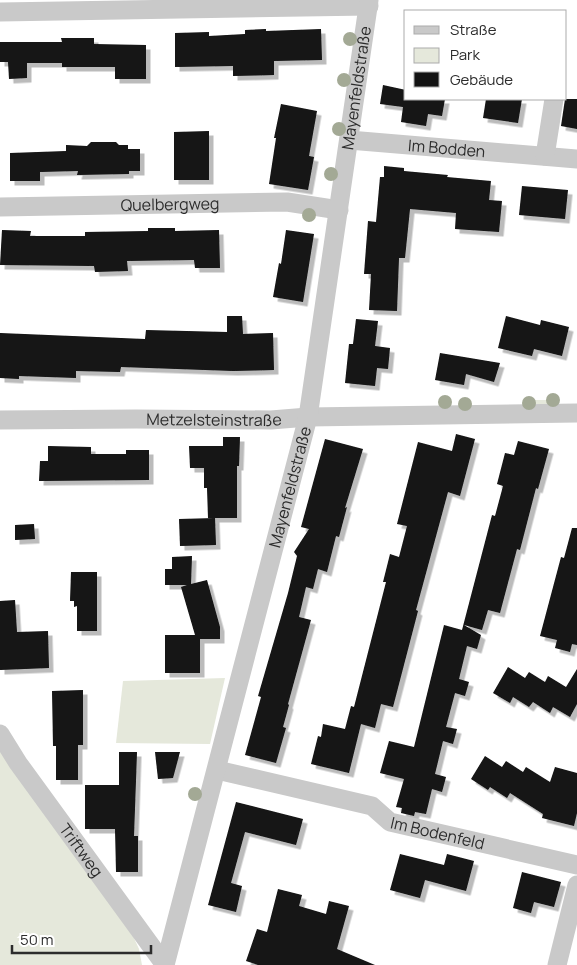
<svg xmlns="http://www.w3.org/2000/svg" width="577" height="965" font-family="Manrope,sans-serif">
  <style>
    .green { fill: #e5e8db }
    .building { fill: #131313; filter: url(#shadow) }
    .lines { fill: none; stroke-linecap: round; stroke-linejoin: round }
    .minor { stroke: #c9c9c9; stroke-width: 19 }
    .tree { fill: #a3a995 }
    .labels { text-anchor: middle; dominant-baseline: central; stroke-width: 5; stroke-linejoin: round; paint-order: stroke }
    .street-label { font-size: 16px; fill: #2c2c2c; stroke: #fff }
  </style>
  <defs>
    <filter id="shadow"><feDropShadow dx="4.5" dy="4.5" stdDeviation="0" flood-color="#0004"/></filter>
  </defs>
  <rect width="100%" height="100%" fill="#fff"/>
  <g class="green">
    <rect x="527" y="400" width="27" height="4"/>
    <polygon points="225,678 210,744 116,743 123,681"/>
    <polygon points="0,748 133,936 139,949 142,965 0,965"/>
  </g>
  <g class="building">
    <polygon points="266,29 266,31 321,29 322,60 274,61 274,75 233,76 233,66 175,67 175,33 209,32 209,36 245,34 245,30"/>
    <polygon points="61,38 94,38 94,44 146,45 146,79 115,79 115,67 62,67 62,63 27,63 27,78 9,79 8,62 0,62 0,42 62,42"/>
    <polygon points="383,85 406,90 406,99 445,99 442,116 428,114 426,126 401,122 403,107 380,104"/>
    <polygon points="486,99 522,99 518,123 483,118"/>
    <polygon points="565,99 577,99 577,129 561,126"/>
    <polygon points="281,104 317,111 309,156 314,157 308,190 269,184 276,138 274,138"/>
    <polygon points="209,131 209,180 174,180 174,132"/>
    <polygon points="91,142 116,142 119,145 128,145 128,149 140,149 140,171 129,171 129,174 77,175 78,171 40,172 40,181 10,181 10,153 66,151 66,145 87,146"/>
    <polygon points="384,166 404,168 404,171 448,175 447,177 491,181 489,200 502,201 499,232 455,229 456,213 410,209 405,258 399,258 397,311 369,310 371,274 364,274 368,221 376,222 380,177 384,177"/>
    <polygon points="522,186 568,190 565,219 519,215"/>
    <polygon points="148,228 175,228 175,231 219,230 220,268 195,268 194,260 127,261 128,271 95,272 94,266 0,265 2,230 31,231 30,236 85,236 85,232 148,231"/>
    <polygon points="286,230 314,234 303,302 273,297 279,263 281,264"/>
    <polygon points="227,316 242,316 243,334 273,333 274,370 233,371 121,367 120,372 76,371 76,378 19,376 19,379 0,378 0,333 145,339 146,330 227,332"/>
    <polygon points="506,316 540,325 541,320 569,327 562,356 534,349 532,356 498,348"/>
    <polygon points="356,319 378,321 375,346 390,348 388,369 377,368 375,386 345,383 349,344 353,344"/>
    <polygon points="440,353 500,363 494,382 466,374 464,385 435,380"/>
    <polygon points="456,434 475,439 460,496 448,492 416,610 418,611 393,707 381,704 375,728 361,724 349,773 311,764 318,736 321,737 323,724 345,729 351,706 354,707 386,582 383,582 390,554 399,557 407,526 397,524 418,442 452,451"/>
    <polygon points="223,437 240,437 239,466 237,466 237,518 208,518 207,488 204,488 204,468 190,468 189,446 223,446"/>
    <polygon points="325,439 363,449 345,508 347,507 339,537 336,536 327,572 318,569 313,589 306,587 299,617 311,620 288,704 289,705 283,727 286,728 276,763 245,755 261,697 258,696 288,593 297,556 294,552 309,529 301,527"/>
    <polygon points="518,441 549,449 538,489 536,488 520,550 517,549 500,613 488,610 482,630 464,625 481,635 477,649 467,646 459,679 469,682 465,696 455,693 446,727 457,729 453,744 443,741 435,774 446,777 442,792 432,789 426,814 415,812 414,816 401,813 402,808 396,807 404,779 380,773 389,741 414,747 444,625 462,630 492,515 495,516 503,486 497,484 505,453 514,455"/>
    <polygon points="48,446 91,447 91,454 126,454 126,450 149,450 149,480 39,481 40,461 48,461"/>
    <polygon points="215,518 216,545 180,546 179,519"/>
    <polygon points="34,524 35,539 15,540 15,525"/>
    <polygon points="572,528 577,528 577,645 572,644 570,652 555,648 557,640 540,636 561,557 564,558"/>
    <polygon points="192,556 191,584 207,580 220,627 220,639 200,639 200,673 165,673 165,635 195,635 181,587 187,585 165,585 165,569 172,569 172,557"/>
    <polygon points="71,572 97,572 97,631 77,631 77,606 74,607 74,601 70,601"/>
    <polygon points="15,600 17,632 48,631 49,668 0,670 0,601"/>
    <polygon points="508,667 525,678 529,672 545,682 548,676 566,687 577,669 577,704 570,717 553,707 550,713 533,702 529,707 513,697 510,703 493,693"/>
    <polygon points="83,690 83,745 78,745 78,780 56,780 56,746 53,746 52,691"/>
    <polygon points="119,752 137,752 134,836 138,836 138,872 116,872 115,829 85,829 85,785 119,785"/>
    <polygon points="155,752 180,752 173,778 158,779"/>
    <polygon points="485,756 502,767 506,761 523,772 526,767 550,782 555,767 577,773 577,813 574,826 542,818 543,814 510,793 507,798 490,787 488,790 471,779"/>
    <polygon points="236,802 303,819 296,845 245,832 231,883 242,886 236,912 208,905"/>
    <polygon points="400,854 444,865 447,854 474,861 466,891 425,880 420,898 390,890"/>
    <polygon points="522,872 561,882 554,907 534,902 531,913 513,908"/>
    <polygon points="278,889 302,895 299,906 326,914 329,901 349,906 337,949 375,965 258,965 246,961 257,929 267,932"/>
  </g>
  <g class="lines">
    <g class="minor">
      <polyline points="0,12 369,6"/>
      <path id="s1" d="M349,140L577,159"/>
      <polyline points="545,156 554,99"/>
      <path id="s2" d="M0,207L287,202L339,210"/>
      <path id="s3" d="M0,420L136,419L271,420L308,417L577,413"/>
      <path id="s4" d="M0,734L18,763L165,965"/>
      <path id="s5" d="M217,770L372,806L390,822L577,865"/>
      <path id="s6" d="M165,965L308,417L369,0"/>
      <polyline points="557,965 577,885"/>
    </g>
  </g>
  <g class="tree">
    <circle cx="350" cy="39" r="7"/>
    <circle cx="344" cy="80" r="7"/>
    <circle cx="339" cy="129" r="7"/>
    <circle cx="331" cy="174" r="7"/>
    <circle cx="309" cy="215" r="7"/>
    <circle cx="553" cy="400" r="7"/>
    <circle cx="445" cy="402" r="7"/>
    <circle cx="529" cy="403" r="7"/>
    <circle cx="465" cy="404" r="7"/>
    <circle cx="195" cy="794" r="7"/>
  </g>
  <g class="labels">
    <g class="street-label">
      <text stroke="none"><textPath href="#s6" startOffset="899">Mayenfeldstraße</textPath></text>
      <text stroke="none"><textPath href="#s1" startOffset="98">Im Bodden</textPath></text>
      <text stroke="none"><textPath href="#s2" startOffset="170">Quelbergweg</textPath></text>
      <text stroke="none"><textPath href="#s3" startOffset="214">Metzelsteinstraße</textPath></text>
      <text stroke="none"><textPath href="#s6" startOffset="494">Mayenfeldstraße</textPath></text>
      <text stroke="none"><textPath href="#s5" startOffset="232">Im Bodenfeld</textPath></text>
      <text stroke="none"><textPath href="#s4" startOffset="142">Triftweg</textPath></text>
    </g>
  </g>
  <rect x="404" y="10" width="162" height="90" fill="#ffffff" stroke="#ababab"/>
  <rect x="414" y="26" width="25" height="8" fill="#c9c9c9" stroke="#ababab"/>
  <text x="450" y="35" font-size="15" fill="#2c2c2c">Straße</text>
  <rect x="414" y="48" width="25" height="15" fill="#e5e8db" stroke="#ababab"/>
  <text x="450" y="60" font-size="15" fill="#2c2c2c">Park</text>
  <rect x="414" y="72" width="25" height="15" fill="#131313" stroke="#ababab"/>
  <text x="450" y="85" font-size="15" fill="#2c2c2c">Gebäude</text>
  <path d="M12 945v8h139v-8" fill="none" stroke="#2c2c2c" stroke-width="2.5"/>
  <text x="20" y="945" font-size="15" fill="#2c2c2c" stroke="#ffffff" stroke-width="4" paint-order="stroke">50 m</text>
</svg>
